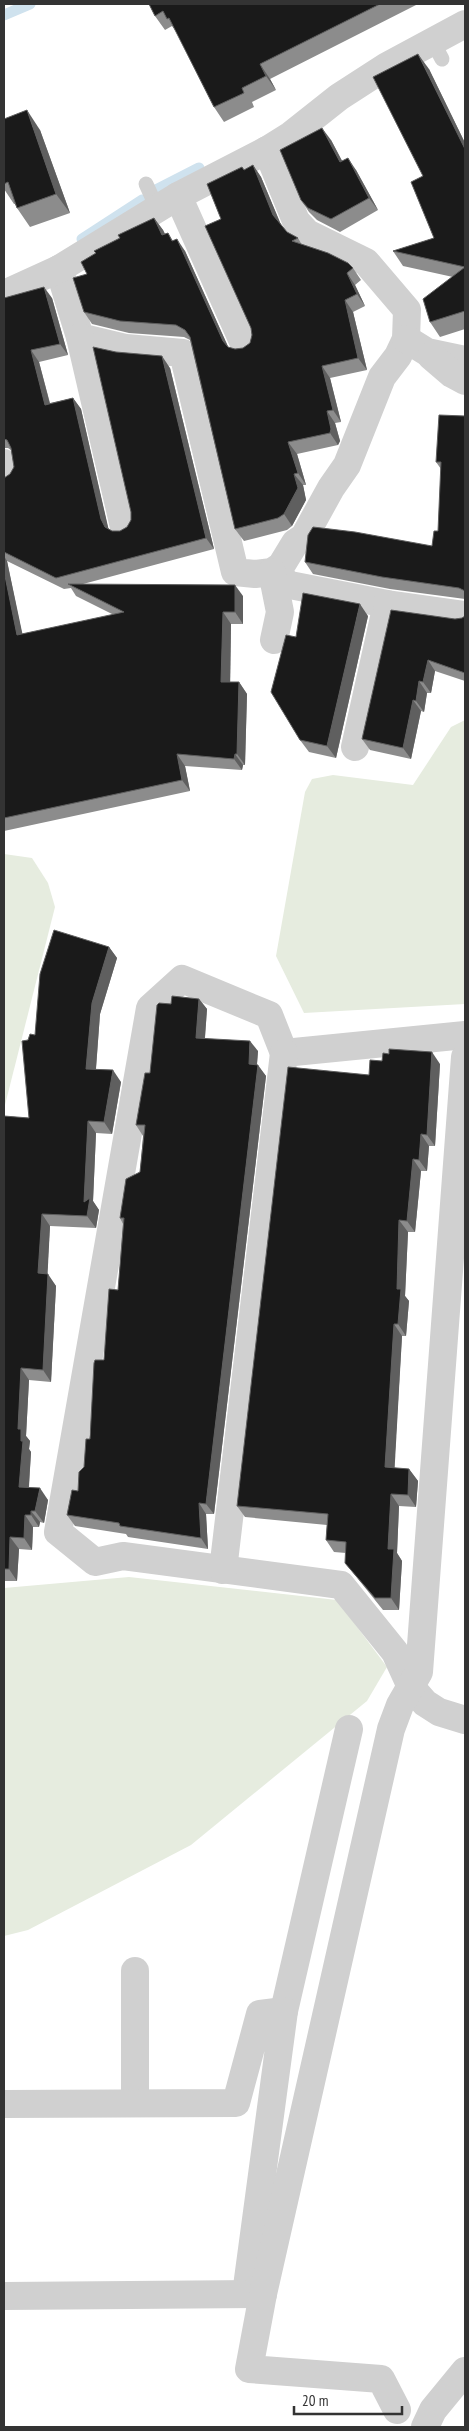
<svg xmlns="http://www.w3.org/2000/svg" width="469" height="2431" font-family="'PT Sans Narrow',sans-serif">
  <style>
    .green { fill: #e6ecdf }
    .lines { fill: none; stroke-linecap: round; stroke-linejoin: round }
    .stream { stroke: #cfe2ee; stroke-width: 11 }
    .lane { stroke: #d0d0d0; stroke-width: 15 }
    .street { stroke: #d0d0d0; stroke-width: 28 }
    .wall { fill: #8c8c8c; fill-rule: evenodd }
    .shaded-wall { fill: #5f5f5f }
    .building { fill: #1a1a1a; stroke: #5f5f5f }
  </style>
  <rect width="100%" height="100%" fill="#fff"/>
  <g class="green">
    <polygon points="465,720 465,1004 304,1013 276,956 305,792 312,779 333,775 413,785 451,727"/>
    <polygon points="4,854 32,858 48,883 55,907 4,1109"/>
    <polygon points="129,1577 337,1600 387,1667 367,1701 191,1845 28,1930 4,1936 4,1588"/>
  </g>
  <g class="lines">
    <g class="stream">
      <polyline points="4,15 30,4"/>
      <polyline points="156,190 199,168"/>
      <polyline points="82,239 142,200"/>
    </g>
    <g class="lane">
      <polyline points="433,42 442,59"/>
      <polyline points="146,184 157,208"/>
    </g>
    <g class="street">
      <polyline points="178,196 245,346"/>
      <polyline points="59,269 80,337 126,348 183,353 235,572 255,574 272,572 281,566 295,543 304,537 331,488 347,465 382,377 398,356 406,339 407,310 366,262 307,233 296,221 267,150"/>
      <polyline points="4,294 59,269 178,196 267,150 291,135 339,97 387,66 465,24"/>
      <polyline points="80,337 124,527"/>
      <polyline points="406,339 427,352 465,360"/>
      <polyline points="431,356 452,374 465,381"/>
      <polyline points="4,463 7,475"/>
      <polyline points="272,572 290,585 387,604 355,747"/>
      <polyline points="272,572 280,612 274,640"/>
      <polyline points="387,604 465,615"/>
      <polyline points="465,1035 284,1053 269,1015 182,979 150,1008 58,1532 95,1562 123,1556 341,1585 395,1652 411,1687 425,1703 439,1712 465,1720"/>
      <polyline points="223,1570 284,1053"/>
      <polyline points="135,1971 135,2103"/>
      <polyline points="284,2011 349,1729"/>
      <polyline points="4,2104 236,2103 260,2014 284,2011 246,2294"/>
      <polyline points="4,2296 263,2294"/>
      <polyline points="397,2410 381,2379 249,2369 263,2294 391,1729 400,1705 419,1672 465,1057"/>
      <polyline points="425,2427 433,2410 465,2371"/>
    </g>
  </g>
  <g class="wall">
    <polygon points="149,4 418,4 270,79 276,90 252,102 254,107 224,122 214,107 176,31 172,26 165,30 155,16"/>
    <polygon points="429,69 465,143 465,329 440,337 430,322 453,277 403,266 393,251 434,238 423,176"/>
    <polygon points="4,119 40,130 70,213 30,227 17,208 15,204 14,204 4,189"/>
    <polygon points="331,140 342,161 356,170 378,210 340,232 317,220 309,212 301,200"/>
    <polygon points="253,165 261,177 280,223 287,232 298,238 302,245 353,268 361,280 355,285 365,306 353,312 367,370 330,378 341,422 335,423 340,441 338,445 297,454 306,485 303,485 306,500 292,526 287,530 244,541 235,529 190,340 184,337 129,333 92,324 84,312 87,274 120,238 154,218 163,230 165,234 168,233 173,241 185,251 228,347 235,349 243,348 250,343 252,335 251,328 221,219 244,170"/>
    <path d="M4,298H52L68,355L39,362L50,403L73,398L81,409L108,528L112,531H120L127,527L131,520L170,368L214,549L83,584L243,596V624H231L230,682H239L247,694L245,765H243L242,770L185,766L190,791L4,831V478L10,474L14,467L11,450L8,448H4ZM7,561L64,589L71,588L76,596L114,615L22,634Z"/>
    <polygon points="465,416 465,599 390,589 313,574 305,562 432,546 438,531 441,469 436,462"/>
    <polygon points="368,616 336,758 309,752 300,740 296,637"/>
    <polygon points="465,616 465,681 435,671 431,693 427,693 424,712 421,711 411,759 370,750 362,739 455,619 462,618"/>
    <polygon points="109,947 117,958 100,1014 96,1069 121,1082 112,1134 96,1133 93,1201 99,1210 96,1228 50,1226 47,1274 56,1286 51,1382 29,1380 26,1436 30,1441 29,1449 31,1452 29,1487 48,1500 44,1523 40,1522 39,1527 33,1527 32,1550 19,1549 17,1581 5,1581 5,1585 4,1585 4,1116 29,1118 28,1040 35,1035"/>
    <polygon points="199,999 207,1009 205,1038 258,1051 257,1065 266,1076 214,1514 206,1514 208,1549 128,1537 126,1534 75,1526 67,1515 78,1491 84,1467 104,1360 118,1290 123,1224 120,1218 140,1172 143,1136 136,1125 150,1073 171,1004"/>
    <polygon points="382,1061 440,1064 435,1146 429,1146 427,1171 421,1171 415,1232 408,1232 405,1296 409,1301 406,1336 402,1336 394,1468 409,1469 418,1481 416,1507 399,1506 397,1553 402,1561 399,1610 383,1610 354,1574 345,1563 346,1553 334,1552 326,1540 327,1525 245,1517 237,1506 369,1075"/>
  </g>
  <g class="shaded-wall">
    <polygon points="418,54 429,69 465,143 465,149"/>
    <polygon points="260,64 270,79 276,90 266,76"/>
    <polygon points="27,110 40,130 70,213 56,194"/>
    <polygon points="322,128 331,140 349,174 340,162"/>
    <polygon points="348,158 356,170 378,210 369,198"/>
    <polygon points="253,165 261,177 282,227 273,215"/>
    <polygon points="154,218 163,230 171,247 162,235"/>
    <polygon points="177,239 185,251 231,353 223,341"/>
    <polygon points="347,273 355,285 365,306 357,294"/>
    <polygon points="44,287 52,298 68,355 60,344"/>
    <polygon points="345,300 353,312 367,370 358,358"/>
    <polygon points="31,350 39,362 53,416 45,405"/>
    <polygon points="162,356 170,368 214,549 206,538"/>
    <polygon points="322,366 330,378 341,422 333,410"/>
    <polygon points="73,398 81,409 109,531 105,527 101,519"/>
    <polygon points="327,411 335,423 340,441 338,445 330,433"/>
    <polygon points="288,442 297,454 306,485 298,473"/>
    <polygon points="294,474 303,485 306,500 292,526 284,514"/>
    <polygon points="4,556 7,561 25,646 17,635 4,571"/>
    <polygon points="235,585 243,596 243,624 235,612"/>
    <polygon points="360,604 368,616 336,758 327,746"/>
    <polygon points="223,612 231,624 230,693 221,682"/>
    <polygon points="428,660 435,671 431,693 423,682"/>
    <polygon points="419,681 427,693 424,712 416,701"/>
    <polygon points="239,682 247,694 245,765 237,754"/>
    <polygon points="413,700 421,711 411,759 403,748"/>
    <polygon points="177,754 185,766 190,791 182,780"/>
    <polygon points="235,754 243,765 242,770 234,759"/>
    <polygon points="109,947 117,958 100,1014 95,1081 86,1069 92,1003"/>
    <polygon points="199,999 207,1009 204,1049 196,1038"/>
    <polygon points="250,1041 258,1051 256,1075 249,1064"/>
    <polygon points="432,1052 440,1064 435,1146 427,1135"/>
    <polygon points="258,1065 266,1076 214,1514 206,1504"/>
    <polygon points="113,1070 121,1082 112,1134 104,1122"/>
    <polygon points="88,1121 96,1133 93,1201 99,1210 96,1228 87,1216 84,1202"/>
    <polygon points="421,1134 429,1146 427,1171 419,1160"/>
    <polygon points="413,1159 421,1171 415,1232 407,1221"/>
    <polygon points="42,1214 50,1226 47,1285 38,1273"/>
    <polygon points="399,1220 408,1232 405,1296 409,1301 406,1336 398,1324 397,1289"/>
    <polygon points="48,1274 56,1286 51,1382 43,1370"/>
    <polygon points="394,1324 402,1336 394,1479 385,1467"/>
    <polygon points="21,1368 29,1380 26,1436 30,1441 29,1449 31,1452 28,1499 19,1487 21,1441 18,1429"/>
    <polygon points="409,1469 418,1481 416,1507 408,1495"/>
    <polygon points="40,1488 48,1500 44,1523 35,1511"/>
    <polygon points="391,1494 399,1506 397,1553 402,1561 399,1610 391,1598 388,1549"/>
    <polygon points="199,1503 206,1514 208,1549 201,1538"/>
    <polygon points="31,1511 40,1522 39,1527 31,1515"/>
    <polygon points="25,1515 33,1527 32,1550 24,1538"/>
    <polygon points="10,1537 19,1549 17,1581 9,1569"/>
  </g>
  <g class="building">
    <polygon points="149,4 380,4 260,64 266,76 242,88 244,93 214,107 169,18 167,19 163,11 155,16"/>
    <polygon points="418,54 465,149 465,267 393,251 434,238 411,182 423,176 373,77"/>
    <polygon points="27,110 56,194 17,208 8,182 4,184 4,119"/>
    <polygon points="322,128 340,162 348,158 369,198 331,219 308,208 301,200 280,150"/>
    <polygon points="253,165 273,215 287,232 298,238 292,241 328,253 348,263 353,268 347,273 357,294 345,300 358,358 322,366 333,410 327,411 331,429 330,433 288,442 298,473 294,474 298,488 284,514 278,518 235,529 190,337 185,330 176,325 120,321 84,312 73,278 87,274 81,262 96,253 94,251 120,238 118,235 154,218 162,235 168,233 172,241 177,239 223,341 228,347 235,349 243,348 250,343 252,335 251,328 205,226 221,219 207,184 242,167 244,170"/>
    <polygon points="465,267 465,311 430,322 423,299"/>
    <polygon points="44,287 60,344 31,350 45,405 73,398 101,519 105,527 112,531 120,531 127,527 131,520 131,512 93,347 116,352 162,356 206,538 56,578 4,552 4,478 10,474 14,467 11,448 7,440 4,439 4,298"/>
    <polygon points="439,415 465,416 465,591 459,588 382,577 305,562 308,535 313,527 355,532 432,546 434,531 438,531 441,462 436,462"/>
    <polygon points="4,571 17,635 124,612 68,584 235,585 235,612 223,612 221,682 239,682 237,754 235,754 234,759 177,754 182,780 4,818"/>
    <polygon points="303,593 360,604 327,746 300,740 271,692 286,635 296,637"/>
    <polygon points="391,610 455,619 462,618 465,616 465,673 428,660 423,682 419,681 416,701 413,700 403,748 362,739"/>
    <polygon points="54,930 109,947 92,1003 86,1069 113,1070 104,1122 88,1121 84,1202 90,1198 87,1216 42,1214 38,1273 48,1274 43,1370 21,1368 18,1429 21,1429 21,1441 23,1441 19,1487 40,1488 35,1511 31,1511 31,1515 25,1515 24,1538 10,1537 9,1569 4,1569 4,1116 29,1118 22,1041 28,1040 30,1034 35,1035 40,974"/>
    <polygon points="172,996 199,999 196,1038 250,1041 249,1064 258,1065 206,1504 199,1503 201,1538 120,1526 119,1523 67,1515 72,1490 78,1491 79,1472 84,1467 86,1439 90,1439 94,1363 95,1360 104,1360 109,1289 118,1290 124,1218 120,1218 126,1179 140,1172 145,1125 136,1125 145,1073 150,1073 157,1005 159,1003 171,1004"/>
    <polygon points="389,1049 432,1052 427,1135 421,1134 419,1160 413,1159 407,1221 399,1220 397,1289 401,1289 398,1324 394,1324 385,1467 409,1469 408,1495 391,1494 388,1549 394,1549 391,1598 375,1598 345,1563 346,1542 326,1540 328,1514 237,1506 288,1067 369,1075 370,1060 382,1061 383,1053 389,1054"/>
  </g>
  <rect width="469" height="2431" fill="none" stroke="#333333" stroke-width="10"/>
  <path d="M294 2406v8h108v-8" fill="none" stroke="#333333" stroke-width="2.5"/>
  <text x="302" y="2406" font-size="15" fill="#333333" stroke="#ffffff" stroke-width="4" paint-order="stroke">20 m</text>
</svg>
